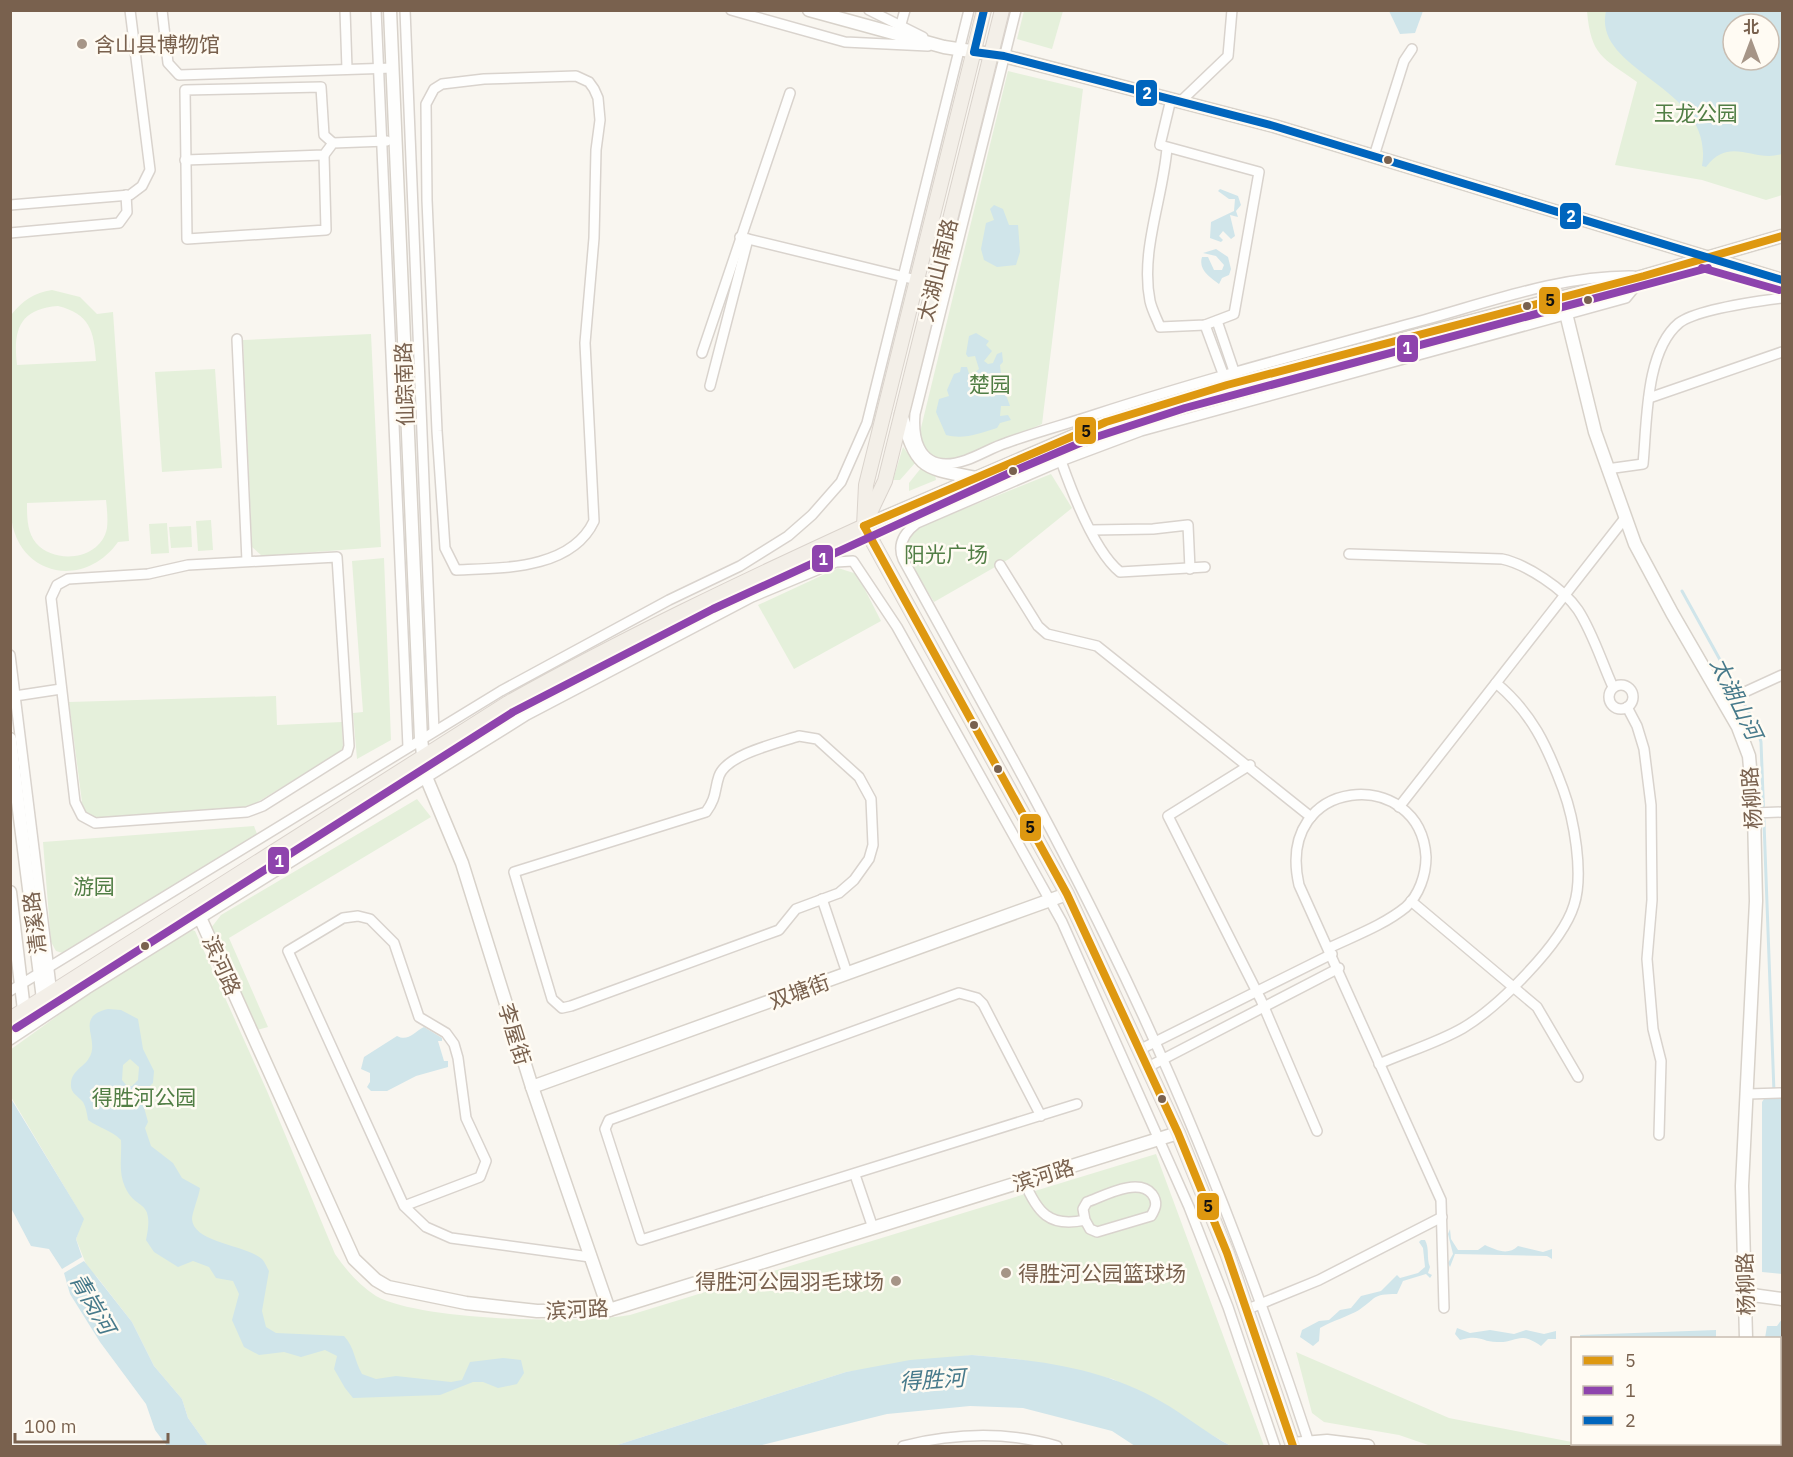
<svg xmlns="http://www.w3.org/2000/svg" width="1793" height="1457" font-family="'IBM Plex Sans','Noto Sans SC',sans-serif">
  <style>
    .green { fill: #e5f0db; fill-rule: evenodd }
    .water { fill: #d0e5ea; fill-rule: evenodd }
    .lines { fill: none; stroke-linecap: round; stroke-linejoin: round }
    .stream { stroke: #d0e5ea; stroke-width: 3 }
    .street-casing { stroke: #d9d3cd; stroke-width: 12 }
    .secondary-casing { stroke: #d8d2ca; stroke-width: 15 }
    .primary-casing { stroke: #dad3cc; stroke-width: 16 }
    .street { stroke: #fefefd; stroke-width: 9 }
    .secondary { stroke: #fefefd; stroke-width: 12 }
    .primary { stroke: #f3efe8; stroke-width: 14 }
    .bus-1-casing { stroke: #fffbf3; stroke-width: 12 }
    .bus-2-casing { stroke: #fffbf3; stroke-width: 12 }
    .bus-3-casing { stroke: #fffbf3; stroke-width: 12 }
    .bus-1 { stroke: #de9810; stroke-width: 8 }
    .bus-2 { stroke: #8e44ad; stroke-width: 8 }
    .bus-3 { stroke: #0065bd; stroke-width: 8 }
    .poi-dot { fill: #a69587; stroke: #fffbf3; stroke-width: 2 }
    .bus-dot { fill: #79614e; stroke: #fffbf3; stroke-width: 2 }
    .labels { text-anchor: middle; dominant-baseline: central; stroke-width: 5; stroke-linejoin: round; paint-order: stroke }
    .poi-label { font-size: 21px; fill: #79614e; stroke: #fffbf3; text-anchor: start }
    .park-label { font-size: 21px; fill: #517e45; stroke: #fffbf3 }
    .street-label { font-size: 21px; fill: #79614e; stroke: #fffbf3 }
    .water-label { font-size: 22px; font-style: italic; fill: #477a8b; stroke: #fffbf3 }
    .line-badge { stroke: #fffbf3; stroke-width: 2 }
    .badge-label { font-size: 16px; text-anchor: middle; font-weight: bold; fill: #fff }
    .pale-badge-label { font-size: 16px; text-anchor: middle; font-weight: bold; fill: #111 }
  </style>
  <rect width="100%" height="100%" fill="#f9f6f0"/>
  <g class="green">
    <polygon points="1024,11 1063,11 1052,49 1017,39"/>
    <path d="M1587,11H1782V195L1766,200L1702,180L1615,165L1637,82C1602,57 1591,56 1587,11ZM1733,24H1769V60H1733Z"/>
    <path d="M1008,71L1083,89L1042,424L958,460C938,461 919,455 920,432Z"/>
    <path d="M52,290L80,297L97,314L113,312L129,541L118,542C83,591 15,575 11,514V315C23,300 34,293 52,290ZM58,306C90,314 94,331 96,361L17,365C13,330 19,309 58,306ZM106,500C107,509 108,519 107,528C101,560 55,565 36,543C27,532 27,517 27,503Z"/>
    <polygon points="371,334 381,547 262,556 252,547 243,340"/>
    <polygon points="215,369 222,468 162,472 155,372"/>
    <polygon points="903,447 915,463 900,480 893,480"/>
    <polygon points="921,468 935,475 936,480 909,491 909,483"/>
    <polygon points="1051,474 1072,508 1009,559 934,602 904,553 907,537 919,527"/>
    <polygon points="211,520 213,550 198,551 196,521"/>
    <polygon points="167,523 169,553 151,554 149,524"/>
    <polygon points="191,526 192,547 171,548 169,527"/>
    <polygon points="384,558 391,740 357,759 353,713 363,712 352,561"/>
    <polygon points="838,568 857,574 881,621 794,669 758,605"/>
    <polygon points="276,696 277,725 342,722 343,747 340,752 248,808 97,820 83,810 69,702"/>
    <polygon points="417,799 431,817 229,938 268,1027 257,1030 253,1025 211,928 221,915"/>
    <polygon points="254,826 257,834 79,952 66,954 56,951 51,942 43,842"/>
    <path d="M182,926L195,931L267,1091L335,1254C346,1270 359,1285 376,1296C421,1321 579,1324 630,1315L1156,1154L1264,1446H1231L1113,1379L1017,1359L972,1355L846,1372L614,1446H208L188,1418L182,1399L154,1366L132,1322L97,1277L88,1269L76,1239L83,1218L11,1097L10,1050Z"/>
    <polygon points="1296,1352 1449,1418 1572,1442 1573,1446 1431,1446 1399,1435 1324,1422 1312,1413"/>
  </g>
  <g class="water">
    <polygon points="1389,11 1423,11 1415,33 1400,34"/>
    <path d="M1606,11H1782V154C1753,163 1730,135 1706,167L1702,166C1716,86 1592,73 1606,11ZM1733,24H1769V60H1733Z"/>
    <polygon points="1220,189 1238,196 1241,205 1236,211 1238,217 1230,215 1235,236 1231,239 1223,231 1219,236 1223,240 1221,242 1210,238 1211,222 1234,211 1235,199 1229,199 1218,191"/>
    <polygon points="994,205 1003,209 1009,225 1018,225 1020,252 1016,265 997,267 984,260 981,249 986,223 994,220 990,209"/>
    <path d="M1216,249L1228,257L1231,269L1229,275L1222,278L1219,284C1210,277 1198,270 1202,257H1208L1214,270H1222L1224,265L1216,256L1203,253Z"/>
    <path d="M976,333L989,341L986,345L992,351L984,361L988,364L993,363L997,354L1002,352L1003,362L1000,365L1001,374L1007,373L1013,380L1008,378C1001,387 1007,397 1010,406H1001L1000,416L1008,415L1011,420L1000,423L997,428C980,433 964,440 946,435L936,412L939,399L949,396L947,390L954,374L960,372L961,367H967L970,377L979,369L975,356L968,357L966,354L969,336Z"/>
    <path d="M108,1009L121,1010L138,1019L143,1049L154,1071L153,1083L144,1092L142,1100L148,1122L145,1128L151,1146L173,1163L182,1178L200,1188C199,1196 192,1213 192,1219C193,1243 247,1245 262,1259C265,1262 267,1268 269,1271L262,1311L266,1327L276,1333L344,1336C355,1348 354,1360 362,1374L376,1379L396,1376L451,1382L462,1380L470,1362L503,1358L521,1360L524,1373L517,1384L498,1388L483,1382H473L440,1395L353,1398L345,1388L334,1369L337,1356L325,1350L301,1357L284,1352L259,1355L244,1347L232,1320L239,1294L233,1281L216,1278L209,1267L193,1261L178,1267L154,1252L146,1240C155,1197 136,1212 125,1187C118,1171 122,1157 121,1140C111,1130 99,1128 88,1120C87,1114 86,1107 83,1102C78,1096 70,1093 71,1084C71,1071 84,1067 89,1058C101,1040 73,1017 108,1009ZM130,1059L139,1067L138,1080L132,1086H127L122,1080L123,1065Z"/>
    <path d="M424,1027L442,1038V1041H438L444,1061H448V1067L416,1076L387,1091H371L367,1087L370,1082V1073L361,1069L364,1057L397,1036C408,1042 414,1032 424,1027Z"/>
    <polygon points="1766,1096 1782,1096 1782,1274 1762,1272 1762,1102"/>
    <polygon points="10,1097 84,1219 76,1239 82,1257 62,1269 49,1249 31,1246 11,1208"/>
    <path d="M1450,1229L1451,1239L1458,1250H1478L1485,1245C1496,1250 1508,1256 1518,1246L1543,1252L1552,1249V1259L1547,1256L1455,1254L1450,1267L1448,1263L1453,1254L1448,1234Z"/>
    <path d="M1421,1240H1425C1430,1250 1426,1257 1430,1267L1428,1273L1432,1275L1430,1278L1426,1274L1403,1281L1397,1294C1371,1294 1377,1298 1359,1310C1349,1316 1332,1321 1320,1328L1319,1341L1313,1346L1300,1337L1302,1330L1319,1321L1329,1320L1340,1310L1351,1308L1361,1296L1381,1291L1397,1275L1400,1278L1418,1273L1425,1267L1423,1248L1419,1242Z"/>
    <polygon points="84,1261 132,1322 154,1366 182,1399 188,1418 208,1446 167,1446 155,1430 146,1404 100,1342 70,1294 64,1273"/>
    <polygon points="1782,1319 1782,1446 1775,1446 1773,1444 1780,1444 1780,1338 1765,1338 1767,1326 1777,1326"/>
    <path d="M1457,1328L1470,1333L1490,1330L1514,1334L1526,1330L1544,1334L1556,1331V1339H1548L1541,1346C1518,1330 1518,1343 1497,1342C1481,1342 1481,1334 1460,1340L1455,1334Z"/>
    <polygon points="1716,1330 1716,1338 1580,1338 1580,1335"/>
    <path d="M972,1355C1037,1360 1104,1368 1162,1402C1185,1415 1206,1433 1231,1446H1135L1112,1431L1023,1408L970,1406L887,1414L758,1446H614L846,1372L910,1360Z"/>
  </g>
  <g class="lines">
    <polyline class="stream" points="1682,591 1756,725 1761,742 1774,1092"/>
    <g class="street-casing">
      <g id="street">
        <polyline points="162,10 168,63 179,75 393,68"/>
        <polyline points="345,10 347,69"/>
        <polyline points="376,10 408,747"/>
        <polyline points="405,10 434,731"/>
        <polyline points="731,10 845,42 928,46"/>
        <polyline points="869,10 923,37"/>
        <path d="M1016,10L915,414C913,436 918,464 946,464C967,464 987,449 1006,443C1036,432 1067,424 1097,414C1205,379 1315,350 1424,320C1492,301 1563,275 1633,276"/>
        <polyline points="899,31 905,10"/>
        <path d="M576,76L589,82L594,89L598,98L600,120L596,150L594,238L585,343L594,521C571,570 501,568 456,570L445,548L437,431L427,200L426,104L434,89L442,84L484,79Z"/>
        <polyline points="1180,102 1228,56 1232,10"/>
        <path d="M1167,148C1163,198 1140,251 1150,301C1152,310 1157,319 1160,327L1205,325L1234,314L1259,172L1160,145L1171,99"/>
        <polyline points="324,155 326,230 187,239 185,90 321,87 324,135 333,143"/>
        <polyline points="1374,156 1404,61 1412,49"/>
        <polyline points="185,160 324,155 333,143 387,141"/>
        <polyline points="10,205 130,195 142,186 150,170 130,10"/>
        <polyline points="10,233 119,223 127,212 126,195"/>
        <polyline points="740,237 933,284"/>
        <polyline points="1217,321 1236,377"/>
        <polyline points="1205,325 1225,379"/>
        <polyline points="237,339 247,561"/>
        <polyline points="702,353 790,93"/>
        <polyline points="710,386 748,239"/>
        <polyline points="1649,398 1782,352"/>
        <path d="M1061,461C1072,492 1095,552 1120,572L1205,567"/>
        <path d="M1607,469L1643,464C1647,424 1645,351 1679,323C1697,309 1759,301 1782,298"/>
        <polyline points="1092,530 1153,529 1188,525 1190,569"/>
        <path d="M1349,554L1502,559C1526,564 1564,589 1578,610C1593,633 1602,663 1613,687"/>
        <polygon points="337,557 349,746 347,753 263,806 247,812 95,823 82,816 75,802 51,598 57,585 68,579 148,574 188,565"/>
        <polyline points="1000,565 1038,626 1047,634 1097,646 1311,817"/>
        <polyline points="10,655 52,994"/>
        <circle cx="1621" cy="697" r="12"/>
        <polyline points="15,696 61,689"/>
        <polyline points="1723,702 1782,675"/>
        <polyline points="1627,707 1637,726 1644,749 1651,805 1652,900 1647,959 1653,1029 1661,1061 1659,1135"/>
        <path d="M799,736L817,739L859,777L871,799L873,845L869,859L854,880L839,893L796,909L779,930L571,1006L562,1008L552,999L514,872L706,812C717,797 714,791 719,776C727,754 778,743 799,736Z"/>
        <polyline points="1250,765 1168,816 1261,1000 1317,1131"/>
        <polyline points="1399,807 1625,518"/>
        <polyline points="1754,813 1782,812"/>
        <polyline points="822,899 847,973"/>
        <polyline points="1411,901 1537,1007 1578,1077"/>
        <path d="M1329,948C1354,936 1384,925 1406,907C1419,895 1426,875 1426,857C1421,765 1274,775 1299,885L1441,1200L1444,1308"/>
        <polyline points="10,991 501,691 669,600 740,566 788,536 812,515 841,482 867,423 969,10"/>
        <polyline points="10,1040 87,989 527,715 752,597 836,562 853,561 897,627 1062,922 1189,1207 1228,1307 1275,1446"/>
        <polyline points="1139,1050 1332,954"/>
        <path d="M1379,1064C1406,1052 1437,1043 1463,1028C1498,1007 1562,944 1574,905C1584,874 1574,819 1563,789C1547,746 1532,713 1496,683"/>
        <polyline points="1148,1067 1339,968"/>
        <polyline points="1748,1094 1782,1093"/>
        <polyline points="1041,1116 983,1004 977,998 959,993 609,1120 605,1129 641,1240 1077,1104"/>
        <polyline points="855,1175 873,1228"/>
        <path d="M1024,1181C1037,1212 1049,1228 1085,1220L1090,1229L1097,1232L1151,1216C1156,1208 1158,1202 1152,1194C1138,1177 1104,1196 1087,1202L1083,1209L1085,1220"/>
        <polyline points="404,1206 480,1177 486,1161 466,1118 458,1058 454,1044 446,1033 419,1017 394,943 370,919 358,916 343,918 288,951 404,1206 426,1227 451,1238 590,1257"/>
        <polyline points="1248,1309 1319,1280 1442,1217"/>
        <path d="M903,1446C955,1433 1006,1431 1057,1446"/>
        <path d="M1310,1446C1253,1273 1188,1104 1107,940C1044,811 972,685 903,559C897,544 905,532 917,523L1061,461L1141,431L1626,298L1644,276"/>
      </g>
    </g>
    <g class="secondary-casing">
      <g id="secondary">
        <polyline points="390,10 421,739 426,777 462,863 532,1087 609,1310"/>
        <polyline points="809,10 944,47 1004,56 1274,126 1782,280"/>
        <polyline points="1562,297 1595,432 1635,544 1672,613 1738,727 1749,756 1754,813 1756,901 1742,1186 1746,1338"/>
        <path d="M901,414C918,469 920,467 976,478"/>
        <polyline points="864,526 1106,422 1227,385 1644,276 1782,236"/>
        <polyline points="10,739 43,999"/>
        <polyline points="10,892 24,1010"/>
        <polyline points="193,902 354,1259 376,1280 388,1287 466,1303 537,1311 609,1310 1178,1133"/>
        <polyline points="532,1087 1067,894"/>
        <polyline points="1745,1294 1782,1299"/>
        <polyline points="1292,1444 1327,1441 1368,1446"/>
        <polyline points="1751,1444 1751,1446"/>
      </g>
    </g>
    <g class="primary-casing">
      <g id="primary">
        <polyline points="984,10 866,485 864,526 1067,894 1178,1133 1227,1253 1293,1446"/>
        <polyline points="866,521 885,481 1002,10"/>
        <path d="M10,1019L508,703C624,638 744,581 864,526"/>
      </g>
    </g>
    <use href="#street" class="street"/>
    <use href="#secondary" class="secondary"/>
    <use href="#primary" class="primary"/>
    <g class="bus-1-casing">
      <g id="bus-1">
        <polyline points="864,526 1067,894 1178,1133 1227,1253 1293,1446"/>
        <polyline points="864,526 1106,422 1227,385 1644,276 1782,236"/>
      </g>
    </g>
    <g class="bus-2-casing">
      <g id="bus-2">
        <polyline points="1702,268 1779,290"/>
        <polyline points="16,1028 513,712 713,609 1014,471 1087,440 1185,408 1708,268"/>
      </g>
    </g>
    <g class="bus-3-casing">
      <polyline id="bus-3" points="984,10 974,52 1004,56 1274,126 1782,280"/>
    </g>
    <use href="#bus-1" class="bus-1"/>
    <use href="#bus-2" class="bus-2"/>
    <use href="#bus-3" class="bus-3"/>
  </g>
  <g class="poi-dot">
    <circle cx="82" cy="44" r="6"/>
    <circle cx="1006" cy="1273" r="6"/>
    <circle cx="896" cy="1281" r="6"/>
  </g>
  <g class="bus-dot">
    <circle cx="1388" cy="160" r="5"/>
    <circle cx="1588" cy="300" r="5"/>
    <circle cx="1527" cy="306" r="5"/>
    <circle cx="1013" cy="471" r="5"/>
    <circle cx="974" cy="725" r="5"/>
    <circle cx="998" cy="769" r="5"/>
    <circle cx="145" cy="946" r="5"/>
    <circle cx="1162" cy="1099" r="5"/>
  </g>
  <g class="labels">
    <g class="poi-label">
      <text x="94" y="44">含山县博物馆</text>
      <text x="1018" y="1273">得胜河公园篮球场</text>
      <text x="884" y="1281" text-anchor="end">得胜河公园羽毛球场</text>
    </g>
    <g class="park-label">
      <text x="1696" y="113">玉龙公园</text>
      <text x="990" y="384">楚园</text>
      <text x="946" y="554">阳光广场</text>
      <text x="94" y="886">游园</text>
      <text x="144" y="1097">得胜河公园</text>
    </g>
    <g class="street-label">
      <text transform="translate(937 270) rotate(-76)">太湖山南路</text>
      <text transform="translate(404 384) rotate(-92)">仙踪南路</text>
      <text transform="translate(1751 798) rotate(-94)">杨柳路</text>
      <text transform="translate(34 923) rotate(-97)">清溪路</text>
      <text transform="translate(222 965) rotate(66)">滨河路</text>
      <text transform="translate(799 991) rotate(-20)">双塘街</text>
      <text transform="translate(515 1034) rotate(73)">李屋街</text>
      <text transform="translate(1043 1175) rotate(-17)">滨河路</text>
      <text transform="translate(1745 1284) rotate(-92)">杨柳路</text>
      <text transform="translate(577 1309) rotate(-3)">滨河路</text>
    </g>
    <g class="water-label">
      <text transform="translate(1737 698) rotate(64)">太湖山河</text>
      <text transform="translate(93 1303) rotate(60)">青岗河</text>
      <text transform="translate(932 1379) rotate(-4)">得胜河</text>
    </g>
  </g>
  <g class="line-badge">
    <rect x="1135" y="79" width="23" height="28" rx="6" fill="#0065bd"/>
    <rect x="1559" y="202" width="23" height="28" rx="6" fill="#0065bd"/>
    <rect x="1538" y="286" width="23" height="29" rx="6" fill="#de9810"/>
    <rect x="1396" y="334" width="23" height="29" rx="6" fill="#8e44ad"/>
    <rect x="1074" y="416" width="23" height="29" rx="6" fill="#de9810"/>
    <rect x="811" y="544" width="23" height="29" rx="6" fill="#8e44ad"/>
    <rect x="1019" y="813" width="23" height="29" rx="6" fill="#de9810"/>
    <rect x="267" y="846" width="23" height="29" rx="6" fill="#8e44ad"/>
    <rect x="1196" y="1192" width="24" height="29" rx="6" fill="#de9810"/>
  </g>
  <g class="badge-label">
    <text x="1147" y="99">2</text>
    <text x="1571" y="222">2</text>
    <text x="1407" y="354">1</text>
    <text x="823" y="565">1</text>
    <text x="279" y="867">1</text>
  </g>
  <g class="pale-badge-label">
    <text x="1550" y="306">5</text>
    <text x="1086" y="437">5</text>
    <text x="1030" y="833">5</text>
    <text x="1208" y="1212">5</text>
  </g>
  <rect width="1793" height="1457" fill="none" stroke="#79614e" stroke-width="24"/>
  <rect x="1571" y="1337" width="210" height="108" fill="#fffbf3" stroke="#c9bdb1" stroke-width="1.5"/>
  <rect x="1583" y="1356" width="30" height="9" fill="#de9810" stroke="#c9bdb1" stroke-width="1.5"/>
  <text x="1625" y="1367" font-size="18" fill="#79614e">5</text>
  <rect x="1583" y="1386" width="30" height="9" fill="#8e44ad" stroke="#c9bdb1" stroke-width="1.5"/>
  <text x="1625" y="1397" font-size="18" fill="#79614e">1</text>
  <rect x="1583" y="1416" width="30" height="9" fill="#0065bd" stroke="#c9bdb1" stroke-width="1.5"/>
  <text x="1625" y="1427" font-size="18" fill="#79614e">2</text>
  <g transform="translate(1751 42)"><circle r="28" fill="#fffbf3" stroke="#c9bdb1" stroke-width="1.5"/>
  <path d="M0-4.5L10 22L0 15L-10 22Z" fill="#a69587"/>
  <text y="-9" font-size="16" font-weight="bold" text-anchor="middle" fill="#79614e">北</text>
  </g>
  <path d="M15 1433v9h153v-9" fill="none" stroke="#79614e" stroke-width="3"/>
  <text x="24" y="1433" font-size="18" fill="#79614e" stroke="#fffbf3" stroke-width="4.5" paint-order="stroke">100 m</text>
</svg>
